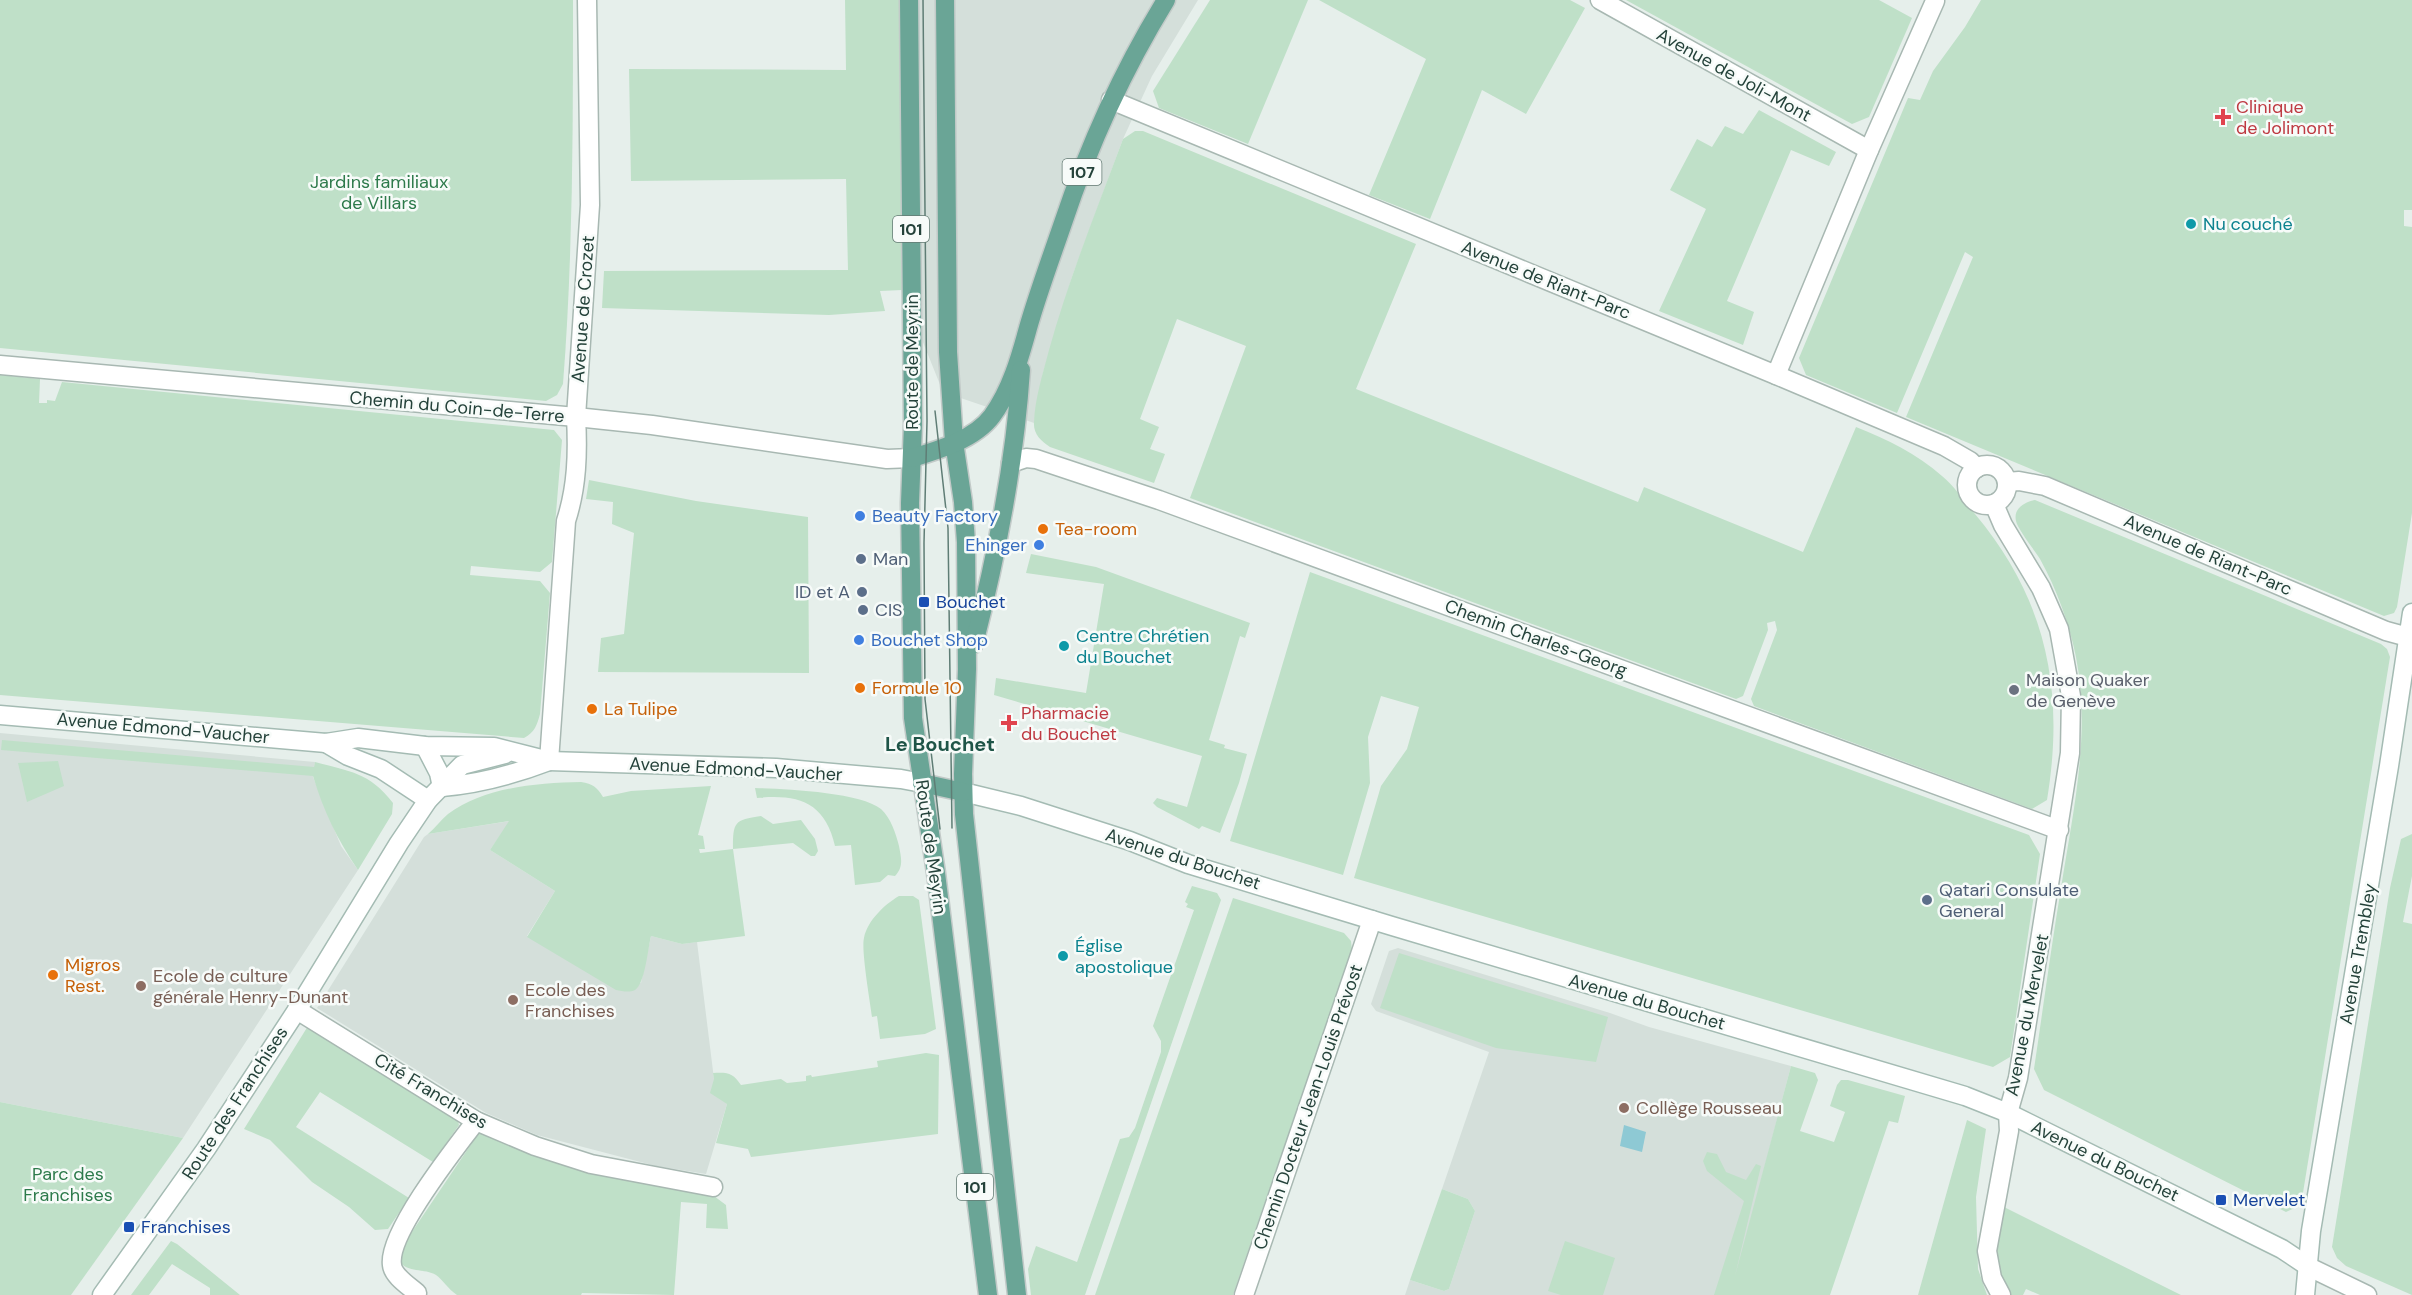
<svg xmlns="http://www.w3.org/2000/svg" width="2412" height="1295" font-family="'DM Sans',sans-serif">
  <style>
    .built { fill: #d4dfda }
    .green { fill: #bfe0c8 }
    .water { fill: #8ec9d4 }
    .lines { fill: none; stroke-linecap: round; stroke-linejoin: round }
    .street-casing { stroke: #a8b8b2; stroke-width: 21 }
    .secondary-casing { stroke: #a4bbb3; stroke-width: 21 }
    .primary-casing { stroke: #c2cac8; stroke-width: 21 }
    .street { stroke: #fff; stroke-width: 18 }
    .secondary { stroke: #fff; stroke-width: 18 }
    .primary { stroke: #6aa596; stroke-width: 18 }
    .tram { stroke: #5f7d75; stroke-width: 1.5 }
    .health-dot { fill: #e0444e; stroke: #f7fbf9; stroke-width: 2 }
    .culture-dot { fill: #0f9aa8; stroke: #f7fbf9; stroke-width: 2 }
    .shop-dot { fill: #3f7fe0; stroke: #f7fbf9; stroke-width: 2 }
    .food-dot { fill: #e8710a; stroke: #f7fbf9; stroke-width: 2 }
    .service-dot { fill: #5c6f8a; stroke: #f7fbf9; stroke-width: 2 }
    .transit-dot { fill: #1a4fb4; stroke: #f7fbf9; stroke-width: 2 }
    .worship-dot { fill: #6b7280; stroke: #f7fbf9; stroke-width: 2 }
    .education-dot { fill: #8d6e63; stroke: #f7fbf9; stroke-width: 2 }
    .labels { text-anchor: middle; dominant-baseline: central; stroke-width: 5; stroke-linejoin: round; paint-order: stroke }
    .shield { fill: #f7fbf9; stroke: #637a73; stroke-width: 1.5 }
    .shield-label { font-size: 16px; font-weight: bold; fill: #24423a }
    .street-label { font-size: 18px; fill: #24423a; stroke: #f7fbf9 }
    .health-label { font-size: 18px; fill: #be3a42; stroke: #f7fbf9; text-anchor: start }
    .park-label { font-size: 18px; fill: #2d7a4b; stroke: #f7fbf9 }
    .culture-label { font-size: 18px; fill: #0d838f; stroke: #f7fbf9; text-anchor: start }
    .shop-label { font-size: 18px; fill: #366cbe; stroke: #f7fbf9; text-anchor: start }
    .food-label { font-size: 18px; fill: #c56008; stroke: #f7fbf9; text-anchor: start }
    .service-label { font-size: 18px; fill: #4e5e75; stroke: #f7fbf9; text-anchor: start }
    .transit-label { font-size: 18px; fill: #164399; stroke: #f7fbf9; text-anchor: start }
    .worship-label { font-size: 18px; fill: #5b616d; stroke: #f7fbf9; text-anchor: start }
    .education-label { font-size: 18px; fill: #785e54; stroke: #f7fbf9; text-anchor: start }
    .neighbourhood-label { font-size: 20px; font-weight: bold; fill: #1f5548; stroke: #f7fbf9 }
  </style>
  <rect width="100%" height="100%" fill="#e6efeb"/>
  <g class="built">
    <polygon points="899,0 1198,0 1152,76 1123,139 1072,277 1043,373 1034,423 943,392 902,290"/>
    <polygon points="0,733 315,762 313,777 341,846 358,870 183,1138 0,1102"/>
    <polygon points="510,821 490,850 555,891 527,936 641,983 651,936 682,944 697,942 714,1079 727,1104 706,1174 656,1166 537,1135 486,1113 317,1008 424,837 428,834"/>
    <polygon points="1398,948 1610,1013 1649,1027 1791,1066 1731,1295 1405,1295 1410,1280 1444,1291 1449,1289 1475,1211 1468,1199 1442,1189 1489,1052 1376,1011 1371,1004 1389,951"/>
  </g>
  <g class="green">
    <path d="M0,0H573C573,128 573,256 563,384L557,395L546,401L0,348Z"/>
    <polygon points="845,0 899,0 902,290 880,291 885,311 829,315 602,308 604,271 848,270 846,179 631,181 629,69 846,70"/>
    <polygon points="1210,0 1308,0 1248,144 1159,108 1153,91"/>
    <polygon points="1319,0 1570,0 1585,8 1526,114 1482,90 1430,219 1369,195 1426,59"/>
    <polygon points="1626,0 1879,0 1912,18 1869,117 1852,124"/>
    <polygon points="1981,0 2412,0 2412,210 2404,210 2404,226 2412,227 2412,513 2397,607 2394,613 2384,616 1906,417 1973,257 1965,252 1897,413 1806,375 1799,358 1908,98 1920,100 1933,71 1965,27"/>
    <polygon points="1759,110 1836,152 1829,166 1791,150 1727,301 1754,312 1743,345 1659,311 1706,209 1670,190 1697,139 1712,147 1725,126 1743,134"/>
    <path d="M1135,131H1143L1416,244L1356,389L1638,502L1644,487L1803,552L1856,427C1887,439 1917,454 1942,476C1955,487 1965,502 1975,514C2047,600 2065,691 2047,800L2032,809L1754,706L1751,699L1777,630L1775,621L1767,623L1768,630L1743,696L1736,699L1190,498L1246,346L1177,319L1140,419L1159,427L1150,449L1165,454L1154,483L1050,447C1041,441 1033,434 1034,422C1035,398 1043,373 1049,350C1069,278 1097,209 1123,139Z"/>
    <path d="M0,375L40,379L39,403H47V400L55,401L62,382L554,430L562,440L552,562L540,572L471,566L470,575L540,581L550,593L540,714C537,725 535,732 524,738L0,695Z"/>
    <polygon points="589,480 696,501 808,517 809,673 598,672 601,638 624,634 634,533 612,524 613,502 586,499"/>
    <path d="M2035,500L2381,644L2387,649L2390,657L2301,1205L2286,1212L2044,1090L2034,1069C2043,1009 2051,948 2061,888C2073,812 2091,734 2076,657C2069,623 2057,590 2040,559C2035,551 2017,528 2016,521C2013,508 2025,502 2035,500Z"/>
    <polygon points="1031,554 1096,567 1250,623 1245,638 1240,636 1209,740 1225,745 1224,748 1247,754 1239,783 1220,833 1202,826 1199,829 1157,807 1153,803 1157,798 1187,807 1202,756 994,695 996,678 1086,693 1104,584 1026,573"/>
    <polygon points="1310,572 2029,835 2040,854 2010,1057 1993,1067 1354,878 1381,786 1407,749 1419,707 1381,696 1368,737 1370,783 1343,875 1230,841"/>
    <path d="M2,740L314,767L315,762C351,772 369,772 393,803L392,814L358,870C338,841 323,810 313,776L1,750Z"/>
    <polygon points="58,761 64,786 27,802 18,763"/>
    <path d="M581,782C593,784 597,787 603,797L631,791L711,786L698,835L703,836L705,849H699L700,853L733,849C733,822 734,820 761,816L773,824L801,820L815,839L818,851L815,856H811L793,843L733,849L745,936L682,944L651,936C648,948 645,984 635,990C629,993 622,991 616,990L527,937L555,891L490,850L509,821L428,834C435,828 441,820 448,814C485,787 536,783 581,782Z"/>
    <path d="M755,788C784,789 860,792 881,809C891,818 896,834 899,846C901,857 904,867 895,876L888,875L880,882L855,885L851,845L835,846C825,802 798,794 757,798Z"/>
    <polygon points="2412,834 2412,876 2403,922 2412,924 2412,1295 2346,1266 2337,1258 2332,1247 2390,888 2401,839"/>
    <polygon points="1192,886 1217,893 1221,900 1085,1295 1031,1295 1028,1269 1036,1246 1077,1262 1120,1139 1129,1137 1135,1128 1161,1052 1161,1041 1153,1026 1194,910 1186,907 1188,904 1185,902"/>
    <path d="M899,896H913L919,900L936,1029L925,1034L880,1039L877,1016L872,1017C870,1001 861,950 864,938C867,921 885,904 899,896Z"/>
    <polygon points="1233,898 1344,933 1351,941 1352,950 1233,1295 1095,1295"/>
    <polygon points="1399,953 1608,1017 1596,1062 1496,1048 1380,1008"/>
    <polygon points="308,1026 457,1118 459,1125 433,1162 320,1092 296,1127 409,1198 388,1229 375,1230 349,1207 312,1182 270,1140 244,1129"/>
    <path d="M926,1053L939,1055L938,1134L751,1157L748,1149L716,1143L727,1104L710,1093L714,1079L713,1073C728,1072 733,1073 741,1085L781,1079L787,1083L806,1081V1076L811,1075L812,1077L878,1067L877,1061Z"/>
    <polygon points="1791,1066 1815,1073 1818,1080 1800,1131 1834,1142 1845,1112 1830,1106 1837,1085 1841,1080 1848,1080 1905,1096 1898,1123 1889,1121 1830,1295 1714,1295 1744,1201 1707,1171 1703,1161 1707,1152 1717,1154 1726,1172 1746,1180 1756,1164 1761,1166 1735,1276"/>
    <polygon points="0,1102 183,1138 71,1295 0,1295"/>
    <polygon points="1967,1120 1986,1129 1976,1197 1978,1269 1987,1295 1918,1295"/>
    <path d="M486,1133L608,1176L714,1196L726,1205L728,1229L706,1228L707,1204L681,1202L674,1295L582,1293L581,1295H457C448,1289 442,1279 436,1275C423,1267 401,1275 397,1254L478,1134Z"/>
    <polygon points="1442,1189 1468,1199 1475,1211 1449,1289 1444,1291 1410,1280"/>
    <path d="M2000,1205L2181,1295H2040L2026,1289L2023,1295H2011C1988,1272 1993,1234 2000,1205Z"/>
    <polygon points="171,1241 177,1244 240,1295 210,1295 210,1288 172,1264 149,1295 131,1295"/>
    <polygon points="1565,1241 1615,1258 1603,1295 1561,1295 1548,1291"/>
  </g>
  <polygon class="water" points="1624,1125 1646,1132 1642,1152 1620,1146"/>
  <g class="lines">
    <g class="street-casing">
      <g id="street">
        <polyline points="1600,0 1869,150"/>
        <polyline points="1111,100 1776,375 1944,446 1970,461 1977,468"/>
        <polyline points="0,365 576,417 652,425 887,459 912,458"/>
        <polyline points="1776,375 1869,150 1935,1"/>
        <polyline points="1011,463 1026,458 1036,459 1159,500 2059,830"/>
        <circle cx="1987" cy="485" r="20"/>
        <polyline points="2007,482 2019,481 2045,486 2386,631 2408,637"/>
        <polyline points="1994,504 2003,525 2041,588 2059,629 2071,696 2070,753 2018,1078 2008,1113 2009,1131 1987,1251 1992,1278 2001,1295"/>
        <path d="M549,761L566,521C577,487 578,453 576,417L590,205L587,0"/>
        <polyline points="297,1010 476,1121 535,1146 591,1164 713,1187"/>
        <polyline points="2309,1267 2367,1295"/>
        <path d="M417,1293C409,1286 393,1276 392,1265C387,1234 456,1147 476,1121"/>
        <polyline points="1244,1295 1372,920"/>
      </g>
    </g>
    <g class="secondary-casing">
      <g id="secondary">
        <polyline points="0,715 326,743 358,738 425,746 494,747 549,761 776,768 901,779 922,783"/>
        <polyline points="326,743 348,756 381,769 428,800"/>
        <polyline points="425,746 439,773 442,787"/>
        <path d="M442,787C479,784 515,774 549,761"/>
        <polyline points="963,792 1021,806 1130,841 1188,864 1392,926 1965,1096 2008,1113 2282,1249 2309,1267"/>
        <polyline points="102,1295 206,1149 297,1010 399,843 428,800 462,765 505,754"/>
        <polyline points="2305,1295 2311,1231 2389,766 2412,613"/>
      </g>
    </g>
    <g class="primary-casing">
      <g id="primary">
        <polyline points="909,0 913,424 910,503 913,718 936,873 988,1295"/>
        <polyline points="945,0 948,352 954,442 963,502 966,542 967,669 963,774 964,814 1017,1295"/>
        <path d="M912,458C939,450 975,439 992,416C1011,390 1020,357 1028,328C1038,293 1051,258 1063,223C1089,145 1123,70 1166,0"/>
        <path d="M974,644C997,554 1015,462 1021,370"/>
        <polyline points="922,783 963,792"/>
      </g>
    </g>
    <use href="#street" class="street"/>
    <use href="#secondary" class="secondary"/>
    <use href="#primary" class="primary"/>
    <g class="tram">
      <polyline points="923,0 927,421 924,543 925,699 940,829"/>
      <polyline points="935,411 948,528 952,828"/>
    </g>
  </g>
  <g class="health-dot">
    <path d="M2220 108h6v6h6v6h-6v6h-6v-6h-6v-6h6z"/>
    <path d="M1006 714h6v6h6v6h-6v6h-6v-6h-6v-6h6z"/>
  </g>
  <g class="culture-dot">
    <circle cx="2191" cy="224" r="6"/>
    <circle cx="1064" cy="646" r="6"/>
    <circle cx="1063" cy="956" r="6"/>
  </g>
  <g class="shop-dot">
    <circle cx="860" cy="516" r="6"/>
    <circle cx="1039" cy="545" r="6"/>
    <circle cx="859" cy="640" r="6"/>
  </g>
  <g class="food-dot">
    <circle cx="1043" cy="529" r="6"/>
    <circle cx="860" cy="688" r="6"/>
    <circle cx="592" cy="709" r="6"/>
    <circle cx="53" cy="975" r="6"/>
  </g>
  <g class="service-dot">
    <circle cx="861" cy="559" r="6"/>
    <circle cx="862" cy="592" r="6"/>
    <circle cx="863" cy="610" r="6"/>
    <circle cx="1927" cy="900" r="6"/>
  </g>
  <g class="transit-dot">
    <rect x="918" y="596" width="12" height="12" rx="3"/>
    <rect x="2215" y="1194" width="12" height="12" rx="3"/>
    <rect x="123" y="1221" width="12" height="12" rx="3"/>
  </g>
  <circle class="worship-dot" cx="2014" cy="690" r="6"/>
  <g class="education-dot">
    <circle cx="141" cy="986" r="6"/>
    <circle cx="513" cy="1000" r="6"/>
    <circle cx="1624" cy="1108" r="6"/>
  </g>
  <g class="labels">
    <g class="shield">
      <rect x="1062.5" y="159" width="39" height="26" rx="4.5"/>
      <rect x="893" y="216" width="36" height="26" rx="4.5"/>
      <rect x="957" y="1174" width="36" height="26" rx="4.5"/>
    </g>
    <g class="shield-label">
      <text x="1082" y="172">107</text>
      <text x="911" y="229">101</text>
      <text x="975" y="1187">101</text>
    </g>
    <g class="street-label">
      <text transform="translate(1734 75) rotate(29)">Avenue de Joli-Mont</text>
      <text transform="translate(1546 280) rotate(22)">Avenue de Riant-Parc</text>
      <text transform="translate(583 309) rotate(-86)">Avenue de Crozet</text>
      <text transform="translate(912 362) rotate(-90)">Route de Meyrin</text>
      <text transform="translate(457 407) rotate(5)">Chemin du Coin-de-Terre</text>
      <text transform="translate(2208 555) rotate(23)">Avenue de Riant-Parc</text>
      <text transform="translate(1536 638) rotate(20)">Chemin Charles-Georg</text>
      <text transform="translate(163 728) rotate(5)">Avenue Edmond-Vaucher</text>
      <text transform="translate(736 769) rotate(3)">Avenue Edmond-Vaucher</text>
      <text transform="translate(931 847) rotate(82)">Route de Meyrin</text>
      <text transform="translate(1183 859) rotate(18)">Avenue du Bouchet</text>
      <text transform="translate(2358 954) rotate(-80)">Avenue Trembley</text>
      <text transform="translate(1647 1002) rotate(16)">Avenue du Bouchet</text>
      <text transform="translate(2027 1015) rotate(-79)">Avenue du Mervelet</text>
      <text transform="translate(431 1091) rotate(31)">Cité Franchises</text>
      <text transform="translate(235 1103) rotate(-57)">Route des Franchises</text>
      <text transform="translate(1308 1107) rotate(-71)">Chemin Docteur Jean-Louis Prévost</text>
      <text transform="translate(2105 1161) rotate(26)">Avenue du Bouchet</text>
    </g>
    <g class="health-label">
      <text x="2236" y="107">Clinique<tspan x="2236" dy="21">de Jolimont</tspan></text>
      <text x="1021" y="713">Pharmacie<tspan x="1021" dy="21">du Bouchet</tspan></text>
    </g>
    <g class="park-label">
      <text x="379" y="182">Jardins familiaux<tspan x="379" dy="21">de Villars</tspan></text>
      <text x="68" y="1174">Parc des<tspan x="68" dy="21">Franchises</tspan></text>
    </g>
    <g class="culture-label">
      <text x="2203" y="224">Nu couché</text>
      <text x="1076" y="636">Centre Chrétien<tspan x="1076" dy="21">du Bouchet</tspan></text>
      <text x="1075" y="946">Église<tspan x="1075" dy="21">apostolique</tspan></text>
    </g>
    <g class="shop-label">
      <text x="872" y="516">Beauty Factory</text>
      <text x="1027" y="545" text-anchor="end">Ehinger</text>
      <text x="871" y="640">Bouchet Shop</text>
    </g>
    <g class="food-label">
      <text x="1055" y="529">Tea-room</text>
      <text x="872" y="688">Formule 10</text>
      <text x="604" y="709">La Tulipe</text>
      <text x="65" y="965">Migros<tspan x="65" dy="21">Rest.</tspan></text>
    </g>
    <g class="service-label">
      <text x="873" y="559">Man</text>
      <text x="850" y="592" text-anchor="end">ID et A</text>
      <text x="875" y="610">CIS</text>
      <text x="1939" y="890">Qatari Consulate<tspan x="1939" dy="21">General</tspan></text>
    </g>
    <g class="transit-label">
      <text x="936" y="602">Bouchet</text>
      <text x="2233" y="1200">Mervelet</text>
      <text x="141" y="1227">Franchises</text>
    </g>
    <g class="worship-label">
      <text x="2026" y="680">Maison Quaker<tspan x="2026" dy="21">de Genève</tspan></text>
    </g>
    <g class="education-label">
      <text x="153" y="976">Ecole de culture<tspan x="153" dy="21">générale Henry-Dunant</tspan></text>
      <text x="525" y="990">Ecole des<tspan x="525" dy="21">Franchises</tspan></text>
      <text x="1636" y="1108">Collège Rousseau</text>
    </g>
    <g class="neighbourhood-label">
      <text x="940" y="744">Le Bouchet</text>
    </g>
  </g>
</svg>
